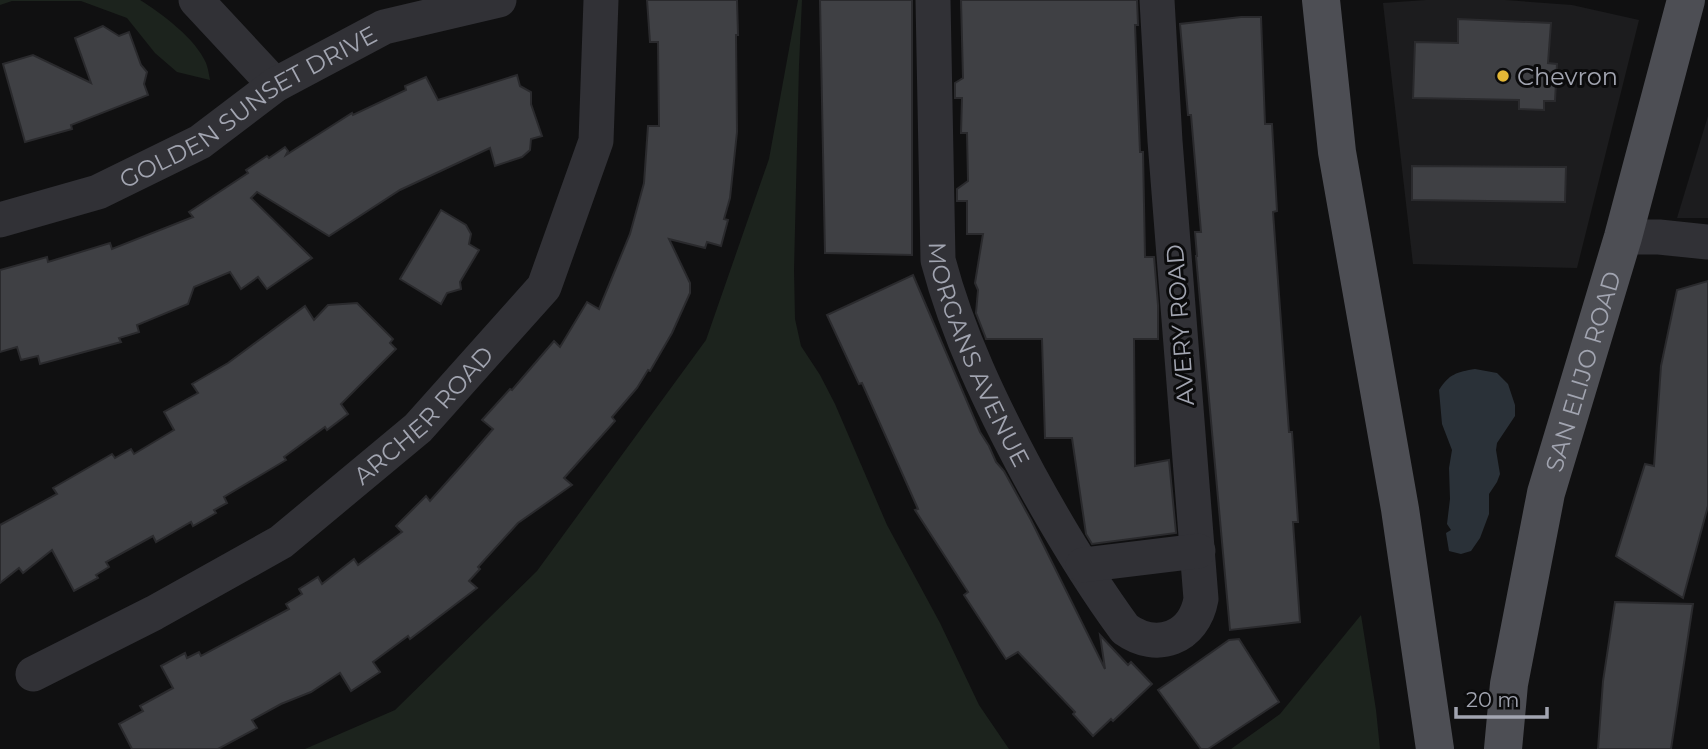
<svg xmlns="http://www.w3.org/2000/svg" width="1708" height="749" font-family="Montserrat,sans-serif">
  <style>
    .built { fill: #1c1c1e }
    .green { fill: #1c231d }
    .water { fill: #2a3138 }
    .building { fill: #3f4044; stroke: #2a2a2d; stroke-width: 2 }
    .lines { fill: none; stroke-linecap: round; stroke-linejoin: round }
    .minor { stroke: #313136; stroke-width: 35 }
    .major { stroke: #4d4e54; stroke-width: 38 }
    .poi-dot { fill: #e3b736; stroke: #0b0b0c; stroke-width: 2.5 }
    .labels { text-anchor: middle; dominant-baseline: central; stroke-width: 6; stroke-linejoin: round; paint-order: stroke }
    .poi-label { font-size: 24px; fill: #a2a5b1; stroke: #0b0b0c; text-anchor: start }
    .street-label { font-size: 24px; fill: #a2a5b1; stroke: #0b0b0c }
  </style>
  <rect width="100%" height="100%" fill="#101011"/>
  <g class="built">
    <polygon points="1426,0 1505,0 1572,5 1639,20 1577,268 1413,264 1383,3"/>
    <polygon points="1708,116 1708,218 1677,218"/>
  </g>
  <g class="green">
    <path d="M0,0H140C161,13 196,39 206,63C208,68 209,75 210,80L177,72L155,53L127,18L81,1H12L0,5Z"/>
    <polygon points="798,0 802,0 799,65 794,270 795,319 801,346 820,375 835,404 887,525 940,623 979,705 1009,749 305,749 395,710 537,571 706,340 769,159"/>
    <polygon points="1361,615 1376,710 1380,749 1231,749 1280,714"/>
  </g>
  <path class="water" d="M1475,369L1497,373L1508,384L1515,405V416L1497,443L1496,450L1500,474L1497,482L1489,494V514L1480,538L1471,551L1461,554L1449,551L1446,533L1451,530L1447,524L1450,499L1449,468L1452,450L1442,424L1439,390C1449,374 1457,372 1475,369Z"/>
  <g class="building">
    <polygon points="647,0 737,0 738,35 736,35 737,132 730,198 724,219 728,220 721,246 707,242 705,248 669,239 690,283 690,293 672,333 650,371 648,370 637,388 612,417 615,421 564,478 572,485 518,523 478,567 480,569 469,581 477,588 410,639 408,636 373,662 380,672 351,691 340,673 311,692 281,704 252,720 257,728 218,749 132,749 119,724 143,711 140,706 173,688 161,666 185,653 187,658 199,652 201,656 289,609 286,604 302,594 299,589 318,577 322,584 354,559 358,565 402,532 396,526 426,496 430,501 462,465 493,429 482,420 510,389 512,390 554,341 560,347 587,302 599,309 630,234 644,183 648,126 659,126 658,42 650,42"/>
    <polygon points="820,0 912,0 912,255 825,253"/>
    <polygon points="961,0 1137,0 1138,25 1135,25 1140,152 1143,152 1145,257 1154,257 1158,305 1158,339 1134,339 1135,466 1169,460 1176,533 1092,544 1086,534 1072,438 1045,438 1042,339 986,339 985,336 976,313 978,290 975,283 983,234 967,234 967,201 957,201 957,189 968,181 967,133 961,133 962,98 955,98 955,83 963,78"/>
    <polygon points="1241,17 1261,17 1265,124 1272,124 1277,211 1273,212 1289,432 1292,432 1298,522 1293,522 1300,622 1230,630 1196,256 1197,256 1195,232 1201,232 1191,115 1188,115 1180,24"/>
    <polygon points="1458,19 1551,23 1548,63 1557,64 1555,101 1544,101 1544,110 1519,109 1519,100 1413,98 1415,42 1458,43"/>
    <polygon points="103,26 119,36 129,32 141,65 147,72 144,84 148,95 71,125 72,129 25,142 3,64 33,55 91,83 75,38"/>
    <polygon points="517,75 520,86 531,92 531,104 542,136 531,139 530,150 522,157 495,166 490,148 400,190 329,236 257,192 251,198 312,258 267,289 258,277 241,289 230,272 194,287 188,304 137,325 139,332 119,338 121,342 40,364 38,356 21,360 17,347 0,352 0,270 47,257 48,262 110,243 112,249 193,217 189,212 248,173 246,170 267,156 269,158 285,147 288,151 286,155 352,113 353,115 406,90 405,86 426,77 438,100"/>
    <polygon points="1412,166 1566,167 1565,202 1412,200"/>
    <polygon points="441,210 466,225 471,234 469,244 479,250 460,282 461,289 447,293 441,304 400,279"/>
    <polygon points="913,275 980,432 989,446 996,462 1004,471 1031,520 1105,669 1100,635 1128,665 1131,662 1152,684 1113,721 1111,719 1093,736 1073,714 1075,712 1018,652 1006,659 964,595 968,592 915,510 918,509 862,383 859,384 827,315"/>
    <polygon points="1708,281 1708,506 1683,598 1616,556 1645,464 1654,466 1661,366 1677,290"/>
    <polygon points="357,303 393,339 390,343 396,349 341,404 348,414 327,430 325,427 284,457 286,460 224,497 227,503 214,510 216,513 193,526 191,522 156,542 153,536 106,562 109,567 96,575 98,578 74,591 52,550 23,573 19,568 0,583 0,525 57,494 53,488 112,454 115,458 131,449 134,454 174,430 164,412 198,393 192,384 228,363 305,306 314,320 328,305"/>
    <polygon points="1615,602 1693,604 1671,749 1598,749 1603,681"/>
    <polygon points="1239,639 1279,702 1208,749 1201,749 1158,690 1229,640"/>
  </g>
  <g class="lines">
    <g class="minor">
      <polyline points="196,0 275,85"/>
      <path id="s1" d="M933,0L938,260C958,336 992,406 1029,475C1058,528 1089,580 1125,629C1157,652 1194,638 1201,599L1165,141L1157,0"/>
      <path id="s2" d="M0,220L98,192L200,142L275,85L384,27L499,0"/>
      <polyline points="1623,237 1659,237 1708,242"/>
      <polyline points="1083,565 1198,551"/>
      <path id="s3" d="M33,674L154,613L281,542L418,428L544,287L596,141L601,0"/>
    </g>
    <g class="major">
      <polyline points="1321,0 1337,152 1400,509 1435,749"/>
      <path id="s4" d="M1503,749L1509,684L1546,493L1623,237L1686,0"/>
    </g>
  </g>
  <circle class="poi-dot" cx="1503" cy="76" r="7"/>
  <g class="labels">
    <g class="poi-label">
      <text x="1517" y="76">Chevron</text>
    </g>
    <g class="street-label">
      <text stroke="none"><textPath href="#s2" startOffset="275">GOLDEN SUNSET DRIVE</textPath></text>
      <text transform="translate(1180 325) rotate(-94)">AVERY ROAD</text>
      <text stroke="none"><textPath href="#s1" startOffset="362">MORGANS AVENUE</textPath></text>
      <text stroke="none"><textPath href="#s4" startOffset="387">SAN ELIJO ROAD</textPath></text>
      <text stroke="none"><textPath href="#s3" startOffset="472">ARCHER ROAD</textPath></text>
    </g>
  </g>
  <path d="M1456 707v10h91v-10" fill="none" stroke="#a2a5b1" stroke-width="3.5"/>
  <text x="1466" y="707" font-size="21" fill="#a2a5b1" stroke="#0b0b0c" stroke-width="5" paint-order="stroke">20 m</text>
</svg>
